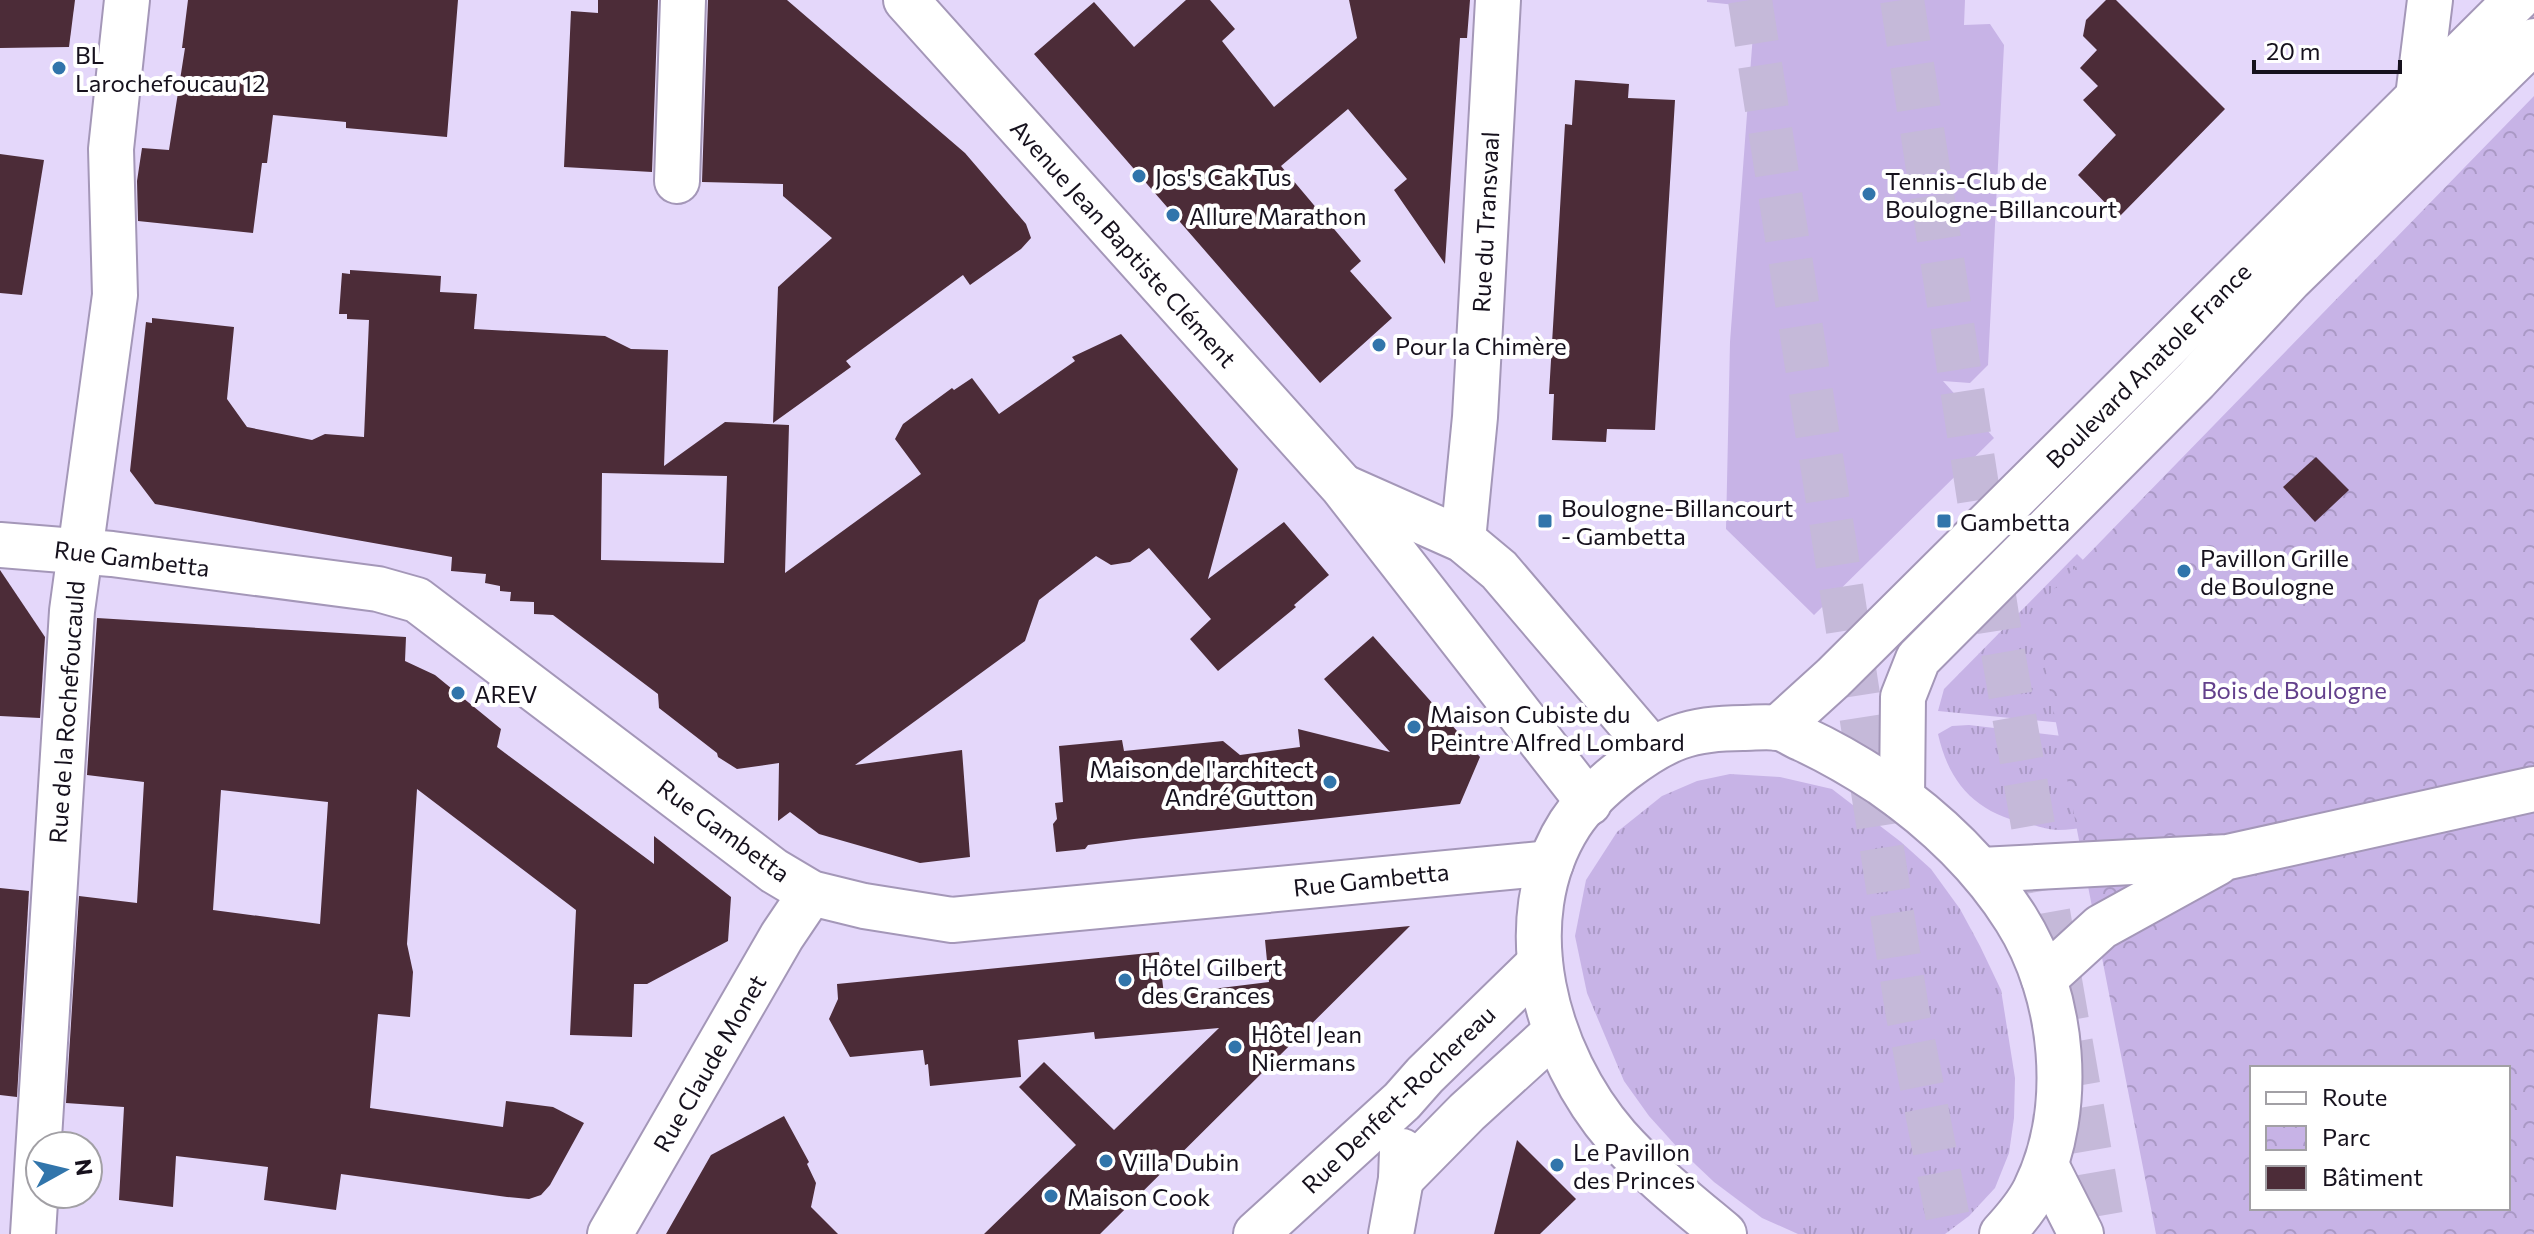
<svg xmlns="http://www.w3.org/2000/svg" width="2534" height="1234" font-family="Commissioner,sans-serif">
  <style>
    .grass { fill: url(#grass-tufts) }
    .park { fill: url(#park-crowns); fill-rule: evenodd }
    .garden { fill: #c7b3e6 }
    .building { fill: #4c2c38; fill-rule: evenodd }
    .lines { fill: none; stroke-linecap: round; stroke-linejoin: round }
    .highway-tunnel { stroke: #c5b9d9; stroke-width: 44; stroke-dasharray: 44 22; stroke-linecap: butt }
    .minor-casing { stroke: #a497b8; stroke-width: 48 }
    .major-casing { stroke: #a497b8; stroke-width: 48 }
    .minor { stroke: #fff; stroke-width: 44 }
    .major { stroke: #fff; stroke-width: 44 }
    .poi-dot { fill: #3175ab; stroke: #fff; stroke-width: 3 }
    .labels { text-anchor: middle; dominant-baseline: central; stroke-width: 8; stroke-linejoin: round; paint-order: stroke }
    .poi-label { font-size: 24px; fill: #16111d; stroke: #fff; text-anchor: start }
    .street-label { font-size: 24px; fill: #16111d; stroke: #fff }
    .park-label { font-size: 24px; fill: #63408c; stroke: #fff }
  </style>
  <defs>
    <pattern id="grass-tufts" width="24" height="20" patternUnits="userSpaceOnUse" patternTransform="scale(2)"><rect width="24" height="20" fill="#c7b3e6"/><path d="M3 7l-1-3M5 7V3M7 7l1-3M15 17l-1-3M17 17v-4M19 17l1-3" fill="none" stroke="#aa99c5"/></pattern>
    <pattern id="park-crowns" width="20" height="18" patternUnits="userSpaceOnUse" patternTransform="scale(2)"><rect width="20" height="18" fill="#c7b3e6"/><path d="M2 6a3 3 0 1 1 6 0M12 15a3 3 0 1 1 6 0" fill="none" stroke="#aa99c5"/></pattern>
  </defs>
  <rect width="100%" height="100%" fill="#e4d7fa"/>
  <g class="grass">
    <polygon points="2077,554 2083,560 2074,724 1938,711 1944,689"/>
    <path d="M1969,725L2079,738L2119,822C2100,824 2078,830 2058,830C2050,830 2041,827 2033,825C1980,815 1950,788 1938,734L1952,726Z"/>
    <polygon points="1730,774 1780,777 1832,789 1901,842 1931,869 1960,909 1980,946 2001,990 2015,1078 2014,1118 2009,1153 1995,1188 1969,1216 1945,1234 1798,1234 1762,1218 1714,1182 1677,1147 1649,1116 1624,1081 1587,993 1575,936 1586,880 1617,832 1662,796 1697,781"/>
  </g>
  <path class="park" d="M2534,96V1234H2156L2034,610ZM2252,1068H2508V1208H2252Z"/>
  <polygon class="garden" points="1707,0 1965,0 1964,25 1990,24 2004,45 1988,365 1970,383 1943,381 1994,438 1814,615 1726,529 1730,342 1755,7 1707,2"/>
  <g class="building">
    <polygon points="0,0 75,0 69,47 0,48"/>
    <polygon points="188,0 458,0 447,137 346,128 346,122 273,115 267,163 262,163 253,233 138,221 137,181 142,148 169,150 185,48 182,48"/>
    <polygon points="598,0 658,0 652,172 564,167 571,11 598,13"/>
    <polygon points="708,0 787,0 965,153 1026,224 1031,238 1021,249 970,285 963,275 846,361 851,367 773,423 778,287 832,238 783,196 783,184 702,182"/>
    <polygon points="1186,0 1210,0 1235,29 1222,41 1274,107 1357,38 1349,0 1470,0 1467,38 1460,38 1445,264 1394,190 1407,179 1348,109 1281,166 1361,261 1350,271 1392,318 1320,383 1034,54 1094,2 1134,47"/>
    <polygon points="2106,0 2116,0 2225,109 2119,217 2078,175 2116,135 2083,100 2098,86 2080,68 2097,50 2083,36 2086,20"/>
    <polygon points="1575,80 1629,84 1628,98 1675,100 1655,430 1607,429 1606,442 1552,440 1554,394 1549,394 1565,124 1572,125"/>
    <polygon points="0,154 44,160 22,295 0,293"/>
    <path d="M350,270L441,276L440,292L477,294L474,329L605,336L631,349L668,350L664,466L725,422L789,425L785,573L921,474L895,439L903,424L952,388L954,390L972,378L999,414L1075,361L1072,357L1121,334L1238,469L1208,579L1284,522L1329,575L1294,605L1296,607L1218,671L1190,639L1211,619L1149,548L1130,562L1111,565L1096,556L1039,600L1025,641L855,765L962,750L970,857L920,863L819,834L790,812L778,821L779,763L737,769L718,757L717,753L659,708L658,694L553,615L534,614V602L510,601L511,592L500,591V586L485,583L486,574L451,571L452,557L155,504L130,471L146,322L152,323V318L234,327L227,399L247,427L312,440L325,434L364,437L369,320L347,319V314H339L342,273L350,274ZM602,473L727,476L724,563L601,560Z"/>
    <polygon points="2316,457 2349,490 2315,522 2283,487"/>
    <polygon points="0,570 45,637 40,718 0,716"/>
    <path d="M97,618L406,637L405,661L435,675L501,729L497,747L654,864V836L731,897L728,941L647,984H634L632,1037L570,1035L576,910L417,789L407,944L413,972L410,1017L378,1014L370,1108L503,1127L506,1101L553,1107L584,1123L550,1185L541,1195L529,1199L507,1197L341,1174L336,1210L264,1200L268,1167L176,1156L173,1207L119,1200L124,1107L66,1103L79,896L137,903L144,782L87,775ZM221,790L328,802L320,924L213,910Z"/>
    <polygon points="1373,636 1480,757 1460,804 1134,839 1088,845 1085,849 1056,852 1053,824 1057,819 1055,803 1063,802 1059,746 1122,740 1124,751 1223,741 1240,755 1300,747 1298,729 1390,752 1324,679"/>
    <polygon points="0,888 29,891 17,1097 0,1095"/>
    <polygon points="1410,926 1100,1234 984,1234 1076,1145 1019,1087 1044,1062 1114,1130 1219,1028 1095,1039 1094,1032 1018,1040 1021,1077 930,1086 928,1064 925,1065 923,1050 850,1057 829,1019 838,999 837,984 1159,952 1164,995 1269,982 1265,940"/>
    <polygon points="784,1116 809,1162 807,1164 816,1183 811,1207 838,1234 666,1234 711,1155"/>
    <polygon points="1517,1140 1576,1199 1540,1234 1494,1234"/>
  </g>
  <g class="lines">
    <g class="highway-tunnel">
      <polyline points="1750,0 1907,1010 1951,1234"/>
      <polyline points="1902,0 2000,635 2104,1234"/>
    </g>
    <g class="minor-casing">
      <g id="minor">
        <polyline points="2415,121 2430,0"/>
        <polyline points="677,181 683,0"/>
        <polyline points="1463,540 1475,417 1498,0"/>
        <polyline points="0,545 112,554 378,589 417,600 774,871 811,893 864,906 952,920 1551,863"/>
        <polyline points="1401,1179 1467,1112 1555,1032"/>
        <polyline points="33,1234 72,611 115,295 111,149 127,0"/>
        <polyline points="610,1234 782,936 811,893"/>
        <polyline points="1256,1234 1402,1101 1425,1075 1540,963"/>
        <polyline points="1391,1234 1401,1179 1402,1151"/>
      </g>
    </g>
    <g class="major-casing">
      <g id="major">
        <polyline points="906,0 1342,486 1589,803"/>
        <polyline points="1346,488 1463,540 1499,570 1651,748"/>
        <polyline points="1778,728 1833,678 2516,0"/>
        <polyline points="1902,798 1903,697 1918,659 2196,380 2290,279 2534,41"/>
        <polyline points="1981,870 2228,857 2534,789"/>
        <polyline points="2044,979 2101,927 2217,863"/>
        <polyline points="2046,1165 2081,1234"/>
        <path d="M1724,1234C1687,1203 1649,1173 1617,1137C1546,1055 1508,921 1570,824C1583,804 1605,784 1623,770C1665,738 1690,728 1743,728C1754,728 1767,726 1778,728C1786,729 1795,736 1803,739C1831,752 1855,766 1881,783C1933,819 1982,865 2016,919C2064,995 2075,1108 2035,1190C2027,1206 2014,1221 2002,1234"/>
      </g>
    </g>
    <use href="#minor" class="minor"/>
    <use href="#major" class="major"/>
  </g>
  <g class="poi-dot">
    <circle cx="59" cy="68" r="8"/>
    <circle cx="1139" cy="176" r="8"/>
    <circle cx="1869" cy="194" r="8"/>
    <circle cx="1173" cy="215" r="8"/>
    <circle cx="1379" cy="345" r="8"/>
    <rect x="1537" y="513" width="16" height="16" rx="4"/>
    <rect x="1936" y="513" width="16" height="16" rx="4"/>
    <circle cx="2184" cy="571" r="8"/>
    <circle cx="458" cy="693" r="8"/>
    <circle cx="1414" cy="727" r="8"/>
    <circle cx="1330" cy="782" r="8"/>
    <circle cx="1125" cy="980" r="8"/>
    <circle cx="1235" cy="1047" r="8"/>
    <circle cx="1106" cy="1161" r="8"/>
    <circle cx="1557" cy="1165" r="8"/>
    <circle cx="1051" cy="1196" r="8"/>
  </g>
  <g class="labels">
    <g class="poi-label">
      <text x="75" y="54">BL<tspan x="75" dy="28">Larochefoucau 12</tspan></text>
      <text x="1155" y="176">Jos's Cak Tus</text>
      <text x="1885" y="180">Tennis-Club de<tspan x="1885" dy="28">Boulogne-Billancourt</tspan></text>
      <text x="1189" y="215">Allure Marathon</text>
      <text x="1395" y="345">Pour la Chimère</text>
      <text x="1561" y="507">Boulogne-Billancourt<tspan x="1561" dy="28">- Gambetta</tspan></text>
      <text x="1960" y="521">Gambetta</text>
      <text x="2200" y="557">Pavillon Grille<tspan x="2200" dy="28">de Boulogne</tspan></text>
      <text x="474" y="693">AREV</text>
      <text x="1430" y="713">Maison Cubiste du<tspan x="1430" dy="28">Peintre Alfred Lombard</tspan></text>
      <text x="1314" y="768" text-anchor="end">Maison de l'architect<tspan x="1314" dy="28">André Gutton</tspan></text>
      <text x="1141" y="966">Hôtel Gilbert<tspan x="1141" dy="28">des Crances</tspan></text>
      <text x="1251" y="1033">Hôtel Jean<tspan x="1251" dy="28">Niermans</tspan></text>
      <text x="1573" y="1151">Le Pavillon<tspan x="1573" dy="28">des Princes</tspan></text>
      <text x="1122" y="1161">Villa Dubin</text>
      <text x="1067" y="1196">Maison Cook</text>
    </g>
    <g class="street-label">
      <text transform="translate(1485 222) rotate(-87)">Rue du Transvaal</text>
      <text transform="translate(1124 243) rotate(48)">Avenue Jean Baptiste Clément</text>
      <text transform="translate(2148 365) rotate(-45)">Boulevard Anatole France</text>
      <text transform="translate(132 558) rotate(7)">Rue Gambetta</text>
      <text transform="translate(66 712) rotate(-86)">Rue de la Rochefoucauld</text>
      <text transform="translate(724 830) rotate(36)">Rue Gambetta</text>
      <text transform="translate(1371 879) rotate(-6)">Rue Gambetta</text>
      <text transform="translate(709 1063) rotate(-60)">Rue Claude Monet</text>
      <text transform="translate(1398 1099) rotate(-44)">Rue Denfert-Rochereau</text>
    </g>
    <g class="park-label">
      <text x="2294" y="689">Bois de Boulogne</text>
    </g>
  </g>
  <rect x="2250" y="1066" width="260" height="144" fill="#ffffff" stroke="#a2a0a5" stroke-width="2"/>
  <rect x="2266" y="1092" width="40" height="12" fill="#ffffff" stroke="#a2a0a5" stroke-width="2"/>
  <text x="2322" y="1106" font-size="24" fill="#16111d">Route</text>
  <rect x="2266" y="1126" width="40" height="24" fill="url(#park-crowns)" stroke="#a2a0a5" stroke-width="2"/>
  <text x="2322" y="1146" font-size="24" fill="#16111d">Parc</text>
  <rect x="2266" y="1166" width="40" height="24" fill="#4c2c38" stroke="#a2a0a5" stroke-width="2"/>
  <text x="2322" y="1186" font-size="24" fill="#16111d">Bâtiment</text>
  <g transform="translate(64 1170) rotate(82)"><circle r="38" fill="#ffffff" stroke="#a2a0a5" stroke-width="2"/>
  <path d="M0-6L14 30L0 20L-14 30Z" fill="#3175ab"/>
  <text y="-12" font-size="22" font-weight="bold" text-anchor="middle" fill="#16111d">N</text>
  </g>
  <path d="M2254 60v12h146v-12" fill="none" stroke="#16111d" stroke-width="4"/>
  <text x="2266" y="60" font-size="24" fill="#16111d" stroke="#ffffff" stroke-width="6" paint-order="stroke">20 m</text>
</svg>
